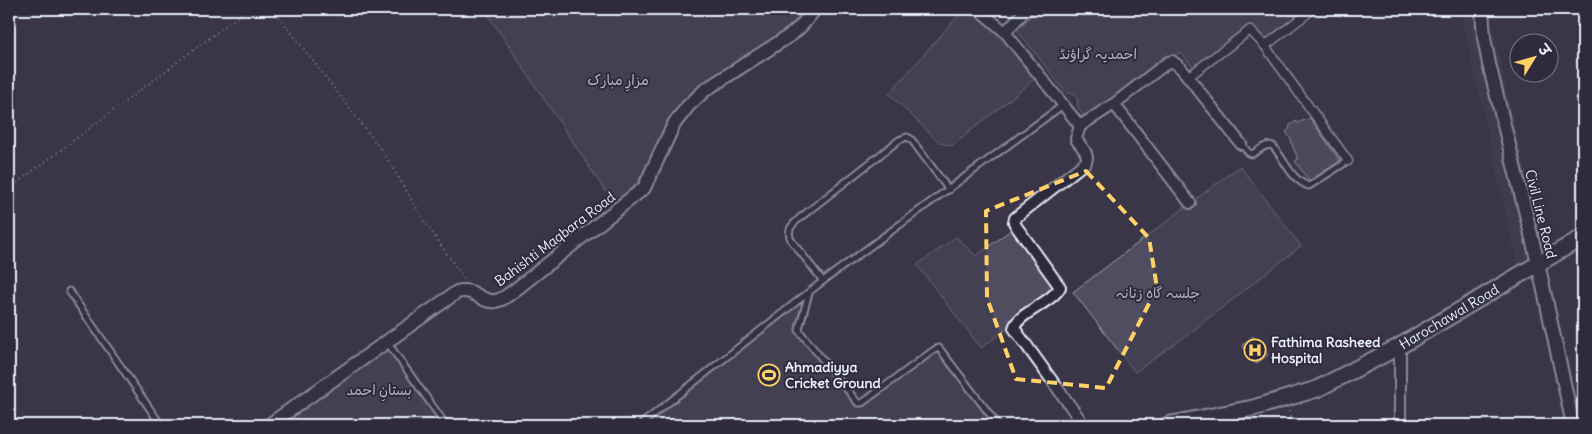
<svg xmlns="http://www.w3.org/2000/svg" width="1592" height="434" font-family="Delius,'Playpen Sans Arabic','Playpen Sans Deva',sans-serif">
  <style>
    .built { fill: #464354 }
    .green { fill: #504e5f; stroke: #9ca0ac }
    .building { fill: #636171; stroke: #e8f1f8 }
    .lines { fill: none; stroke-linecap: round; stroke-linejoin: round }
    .service-casing { stroke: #e8f1f8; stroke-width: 9 }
    .pedestrian-casing { stroke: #e8f1f8; stroke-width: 11 }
    .minor-casing { stroke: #e8f1f8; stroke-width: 14 }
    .tertiary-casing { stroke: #e8f1f8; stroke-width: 16 }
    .secondary-casing { stroke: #e8f1f8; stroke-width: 19 }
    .path { stroke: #e8f1f8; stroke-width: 2; stroke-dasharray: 1 4; stroke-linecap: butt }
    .service { stroke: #2f2a3d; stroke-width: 5 }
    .pedestrian { stroke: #2f2a3d; stroke-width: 8 }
    .minor { stroke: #2f2a3d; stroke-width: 10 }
    .tertiary { stroke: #2f2a3d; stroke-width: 12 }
    .secondary { stroke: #2f2a3d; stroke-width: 15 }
    .marked { fill: none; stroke: #ffd166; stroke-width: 4; stroke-dasharray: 10 6; stroke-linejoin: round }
    .labels { text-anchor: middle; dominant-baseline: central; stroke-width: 4; stroke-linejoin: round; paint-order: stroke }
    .park-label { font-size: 14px; fill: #b3b8c2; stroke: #2f2a3d }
    .street-label { font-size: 14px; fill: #e8f1f8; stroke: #2f2a3d }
    .poi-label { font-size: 14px; font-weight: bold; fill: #e8f1f8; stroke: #2f2a3d; text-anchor: start }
  </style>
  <rect width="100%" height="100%" fill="#3a3648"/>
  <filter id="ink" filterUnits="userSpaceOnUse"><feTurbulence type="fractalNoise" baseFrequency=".02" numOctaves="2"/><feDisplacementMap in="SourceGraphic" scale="10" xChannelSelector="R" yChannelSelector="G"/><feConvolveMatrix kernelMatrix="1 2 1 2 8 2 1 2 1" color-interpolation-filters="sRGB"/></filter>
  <g filter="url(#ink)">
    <polygon class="built" points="1463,9 1490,9 1489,11 1517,135 1546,250 1518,268 1462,20"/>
    <g class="green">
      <polygon points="484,9 815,9 801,26 705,90 679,118 649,179 618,210"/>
      <polygon points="964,9 978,9 1012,46 1035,79 952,146 939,142 889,94"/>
      <polygon points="1038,9 1311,9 1266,44 1252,27 1196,70 1180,52 1087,121 1078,107 1077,98 1072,92 1067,94 1017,30"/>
      <polygon points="1240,166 1301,246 1186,336 1135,372 1073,292"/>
      <polygon points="1016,226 1060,287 1022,318 981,348 917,265 956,237 976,256"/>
      <polygon points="810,292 799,330 858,403 937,348 998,425 640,425"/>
      <polygon points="387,342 447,425 270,425"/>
    </g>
    <g class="building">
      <polygon points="1310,118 1340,161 1309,181 1295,161 1298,159 1291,142 1292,141 1286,132 1290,128 1289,126 1296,121 1297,123"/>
      <polygon points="1253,336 1268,355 1256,364 1242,345"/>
    </g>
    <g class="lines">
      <g class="service-casing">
        <g id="service">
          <path d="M1241,144L1249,153L1252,154C1259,151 1265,143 1273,146C1284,159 1292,181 1309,186L1348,161"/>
          <path d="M823,281L791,240C786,229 793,224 801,217L899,140L907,137L911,139L949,190"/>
          <polyline points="69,291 161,425"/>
          <polyline points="809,293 800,325 799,330 801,333 858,403 862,403 934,350 939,348 998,425"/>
          <polyline points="387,342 446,425"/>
          <polyline points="1574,424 1583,422"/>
          <polyline points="640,425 823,281 1063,105"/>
        </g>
      </g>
      <g class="pedestrian-casing">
        <g id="pedestrian">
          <polyline points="1265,46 1348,161"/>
          <polyline points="1188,77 1250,30 1265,46 1313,9"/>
        </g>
      </g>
      <g class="minor-casing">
        <g id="minor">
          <polyline points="978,9 1005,32 1080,126 1114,104 1168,62 1172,61 1181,68 1241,144"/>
          <polyline points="1005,32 1027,9"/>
          <polyline points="1114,104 1190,203"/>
          <path d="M1080,126L1076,139C1080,146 1090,153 1086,162L1015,218L1014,222L1016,226L1060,287C1052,303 1018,313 1014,328L1084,425"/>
          <polyline points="1400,346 1400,425"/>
        </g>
      </g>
      <g class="tertiary-casing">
        <g id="tertiary">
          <polyline points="1482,9 1484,38 1489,64 1538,263 1573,425"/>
          <path d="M269,425L457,292C475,287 480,303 495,301C504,300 513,291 520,286L644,188L674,124L688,106L705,90L792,34L801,26L815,9"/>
        </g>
      </g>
      <g class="secondary-casing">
        <g id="secondary">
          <path id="s1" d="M1167,425L1253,408L1317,389L1400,346L1583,237"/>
        </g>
      </g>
      <g class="path">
        <polyline points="273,9 374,140 391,165 425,222 465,280"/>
        <polyline points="9,189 248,9"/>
        <polyline points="1289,411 1291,425"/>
      </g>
      <use href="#service" class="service"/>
      <use href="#pedestrian" class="pedestrian"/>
      <use href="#minor" class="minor"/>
      <use href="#tertiary" class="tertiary"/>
      <use href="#secondary" class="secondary"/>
    </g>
  </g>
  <path d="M0 0H1592V434H0ZM1086,171L1149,238L1157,288L1106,388L1016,379L987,298L986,211Z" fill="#3a3648" fill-opacity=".55" fill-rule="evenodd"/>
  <path class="marked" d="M1086,171L1149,238L1157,288L1106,388L1016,379L987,298L986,211Z"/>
  <defs>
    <g id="hospital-ring" transform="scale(1.125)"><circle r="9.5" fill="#2f2a3d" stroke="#ffd166" stroke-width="1.5"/><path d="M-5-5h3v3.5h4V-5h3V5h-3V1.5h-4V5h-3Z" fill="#ffd166"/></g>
    <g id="stadium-ring" transform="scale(1.125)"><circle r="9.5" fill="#2f2a3d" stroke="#ffd166" stroke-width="1.5"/><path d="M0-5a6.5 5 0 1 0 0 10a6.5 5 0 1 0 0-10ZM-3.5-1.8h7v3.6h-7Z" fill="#ffd166"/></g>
  </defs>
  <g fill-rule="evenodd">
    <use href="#hospital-ring" x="1255" y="350"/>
    <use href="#stadium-ring" x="769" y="375"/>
  </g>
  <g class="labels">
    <g class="park-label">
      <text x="1098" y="54">احمدیہ گراؤنڈ</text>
      <text x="618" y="80">مزارِ مبارک</text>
      <text x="1158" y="293">جلسہ گاہ زنانہ</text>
      <text x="379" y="390">بستانِ احمد</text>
    </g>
    <g class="street-label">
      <text transform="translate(1541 214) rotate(76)">Civil Line Road</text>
      <text transform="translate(555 239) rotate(-37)">Bahishti Maqbara Road</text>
      <text stroke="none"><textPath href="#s1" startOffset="305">Harochawal Road</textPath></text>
    </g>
    <g class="poi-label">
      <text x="1271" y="342">Fathima Rasheed<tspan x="1271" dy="16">Hospital</tspan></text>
      <text x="785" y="367">Ahmadiyya<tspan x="785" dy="16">Cricket Ground</tspan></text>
    </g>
  </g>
  <rect width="1592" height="434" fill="none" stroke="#2f2a3d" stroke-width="30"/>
  <rect x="15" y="15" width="1562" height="404" fill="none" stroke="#e8f1f8" stroke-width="2" filter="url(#ink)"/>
  <g transform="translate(1534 58) rotate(53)"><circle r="24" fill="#2f2a3d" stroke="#797a88"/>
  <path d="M0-4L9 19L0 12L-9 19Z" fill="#ffd166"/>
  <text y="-8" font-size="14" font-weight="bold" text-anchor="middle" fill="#e8f1f8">उ</text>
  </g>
</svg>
